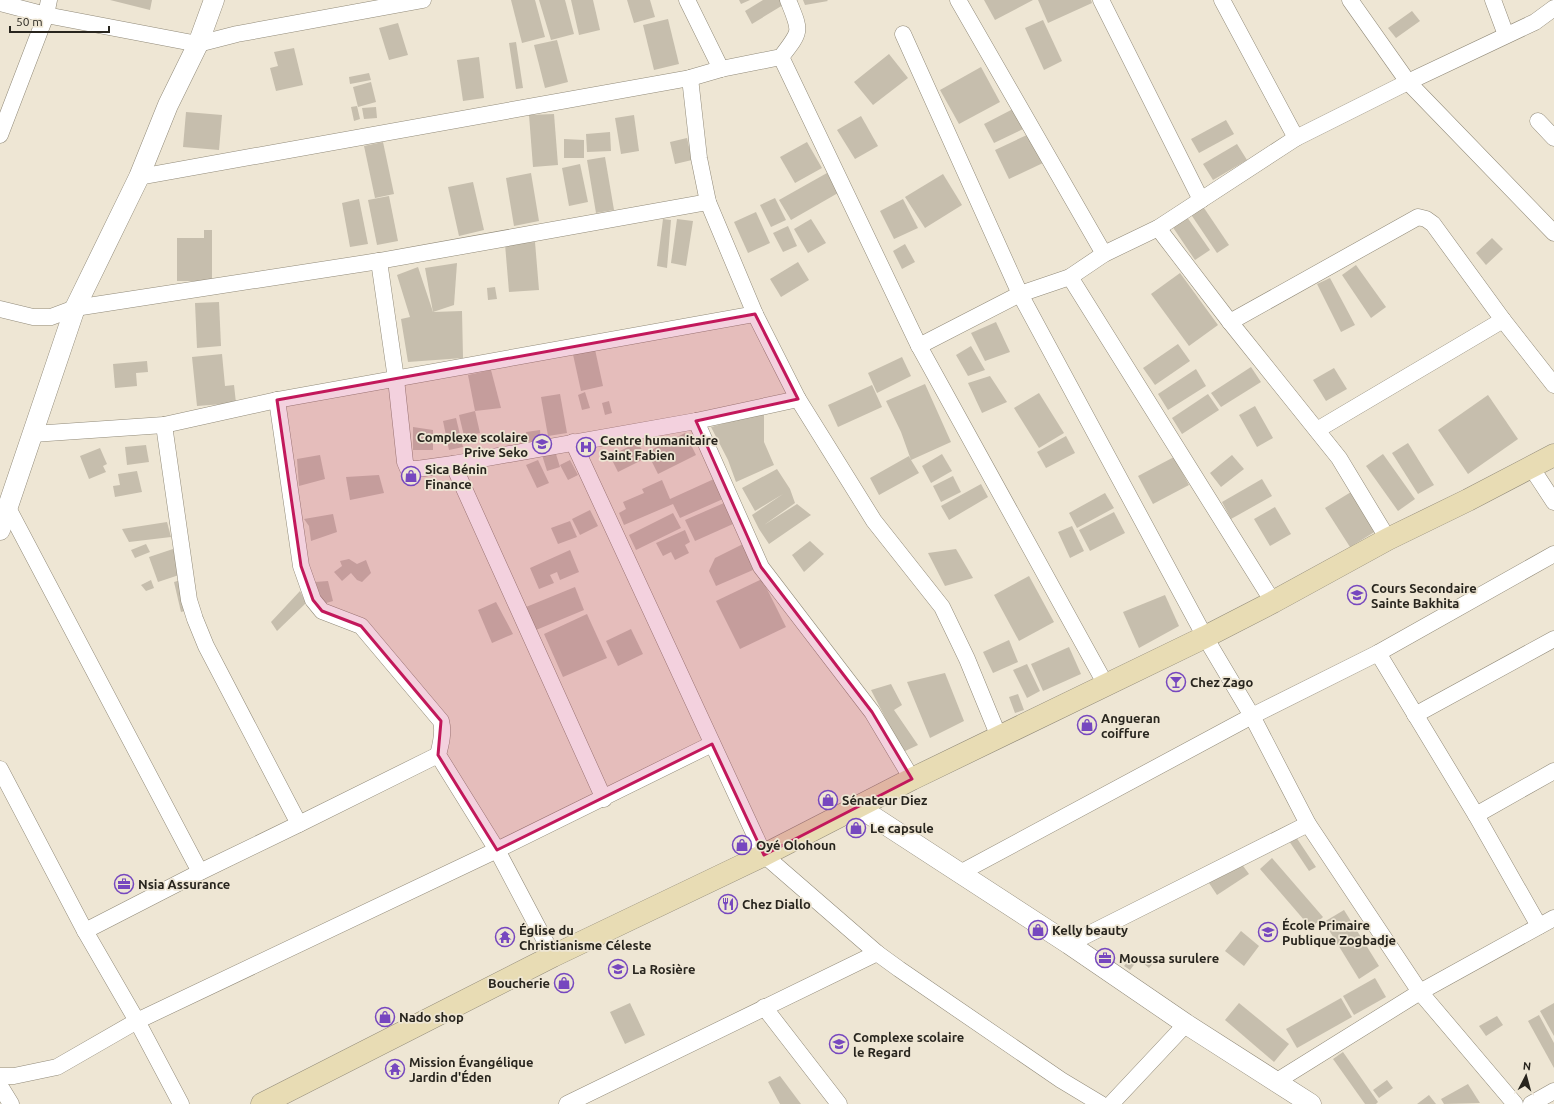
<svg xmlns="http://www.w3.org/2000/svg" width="1554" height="1104" font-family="Ubuntu,sans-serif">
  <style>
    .building { fill: #c6bead }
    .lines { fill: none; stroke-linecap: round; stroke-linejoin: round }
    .minor-casing { stroke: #918a79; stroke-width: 17 }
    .tertiary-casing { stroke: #918a79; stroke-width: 21 }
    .secondary-casing { stroke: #918a79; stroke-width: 23 }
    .minor { stroke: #fff; stroke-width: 16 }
    .tertiary { stroke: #fff; stroke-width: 20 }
    .secondary { stroke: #e8dcb4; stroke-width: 22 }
    .marked { fill: #c2185b; fill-opacity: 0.2; stroke: #c2185b; stroke-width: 3; stroke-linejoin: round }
    .labels { text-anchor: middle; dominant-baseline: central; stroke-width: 3.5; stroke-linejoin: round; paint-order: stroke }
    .poi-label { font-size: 13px; font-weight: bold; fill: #28251e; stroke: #eee6d4; text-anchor: start }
  </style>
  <rect width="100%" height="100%" fill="#eee6d4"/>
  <g class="building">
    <polygon points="110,0 152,0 150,10"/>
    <polygon points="511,0 535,0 545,37 522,43"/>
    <polygon points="539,0 565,0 574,34 551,40"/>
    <polygon points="571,0 593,0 600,30 579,35"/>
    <polygon points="627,0 650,0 655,17 634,23"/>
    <polygon points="739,0 750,0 741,4"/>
    <polygon points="763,0 780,0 783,5 752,24 745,11"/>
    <polygon points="803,0 827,0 828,1 805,5"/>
    <polygon points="984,0 1033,0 995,20"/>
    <polygon points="1038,0 1091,0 1092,3 1048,23"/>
    <polygon points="1412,11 1420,21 1396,38 1388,28"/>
    <polygon points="668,19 679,64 654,70 643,25"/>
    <polygon points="1043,20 1062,61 1044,70 1025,28"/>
    <polygon points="398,23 408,55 389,60 379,28"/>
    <polygon points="557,40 568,82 545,88 534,45"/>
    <polygon points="516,42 523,88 516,89 509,43"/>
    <polygon points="294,48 303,85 276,91 270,68 278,66 274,52"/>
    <polygon points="889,54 908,78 873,105 854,82"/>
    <polygon points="479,57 484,98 463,101 457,60"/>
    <polygon points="981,67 1000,102 959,124 940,90"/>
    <polygon points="369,73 371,80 350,84 349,77"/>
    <polygon points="371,82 376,102 358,107 353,87"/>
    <polygon points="357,106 360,119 354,121 351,107"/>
    <polygon points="376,107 377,118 364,119 362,108"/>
    <polygon points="1013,109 1023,129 994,143 984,124"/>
    <polygon points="186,112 222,115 219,150 183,147"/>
    <polygon points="554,114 558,165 533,167 529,115"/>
    <polygon points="634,115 639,151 621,154 615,118"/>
    <polygon points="861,116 878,146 855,159 837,130"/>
    <polygon points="1226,120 1234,134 1199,153 1191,139"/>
    <polygon points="610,132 611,151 587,152 586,134"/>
    <polygon points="1029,134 1043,163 1009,179 995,150"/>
    <polygon points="687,138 692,160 675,164 670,142"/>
    <polygon points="564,139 584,140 584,158 564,158"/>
    <polygon points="383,142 394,194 375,198 364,146"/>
    <polygon points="807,142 822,168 795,183 780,157"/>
    <polygon points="1237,144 1247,160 1213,180 1203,164"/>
    <polygon points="605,157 614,210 596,213 587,160"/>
    <polygon points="580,164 588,202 569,206 562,168"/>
    <polygon points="531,173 539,221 514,226 506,178"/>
    <polygon points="827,173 838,193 791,220 779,200"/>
    <polygon points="943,174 962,205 925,228 905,197"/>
    <polygon points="473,182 484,230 459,236 448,187"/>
    <polygon points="389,196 398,241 377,245 368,200"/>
    <polygon points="775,198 786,220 771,227 760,205"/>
    <polygon points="359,199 368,244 350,247 342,203"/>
    <polygon points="903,199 918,228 894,239 880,211"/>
    <polygon points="1202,205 1229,245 1217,253 1190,213"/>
    <polygon points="756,212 770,243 748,253 734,222"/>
    <polygon points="1187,217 1210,250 1195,260 1172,226"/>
    <polygon points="663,219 671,220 667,268 657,266"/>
    <polygon points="677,219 693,221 686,266 671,263"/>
    <polygon points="811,219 826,243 808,253 794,229"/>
    <polygon points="788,226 797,246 783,252 773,233"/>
    <polygon points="204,230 212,230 212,281 177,281 177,238 204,238"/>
    <polygon points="1492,238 1503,249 1486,265 1476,253"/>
    <polygon points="535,242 539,290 509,292 505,244"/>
    <polygon points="905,244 915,262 902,269 893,251"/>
    <polygon points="798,262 809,280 781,297 770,279"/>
    <polygon points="457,263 454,305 433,312 425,268"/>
    <polygon points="1356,265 1386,307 1371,318 1342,275"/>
    <polygon points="418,267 433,312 462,311 463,358 408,362 401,319 410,317 397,275"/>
    <polygon points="1180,273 1218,325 1189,346 1151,294"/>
    <polygon points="1330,278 1355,325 1341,332 1317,284"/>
    <polygon points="495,287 497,299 488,300 487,288"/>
    <polygon points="219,302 221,346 197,348 195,303"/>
    <polygon points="996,322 1010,352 985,361 971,333"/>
    <polygon points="1178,344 1190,361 1155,385 1143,368"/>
    <polygon points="594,345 603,386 581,391 572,350"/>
    <polygon points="971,346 985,370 968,376 956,355"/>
    <polygon points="222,354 225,386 234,385 236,403 197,406 192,357"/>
    <polygon points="902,357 911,376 877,393 868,373"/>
    <polygon points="147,361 148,372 136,373 137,386 115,388 113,364"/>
    <polygon points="1251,367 1261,382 1221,407 1211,393"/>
    <polygon points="1334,368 1347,389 1326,401 1313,380"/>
    <polygon points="1196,369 1206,386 1168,410 1158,394"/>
    <polygon points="491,370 501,408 475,411 468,375"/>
    <polygon points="990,376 1007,402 982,413 968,383"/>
    <polygon points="925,384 951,442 911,460 919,473 879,495 870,478 909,456 911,460 901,432 886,401"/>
    <polygon points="872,385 882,407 838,427 828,405"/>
    <polygon points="585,392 590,408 582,410 578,395"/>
    <polygon points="1039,393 1064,433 1039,448 1014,408"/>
    <polygon points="560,394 567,433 548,436 541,397"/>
    <polygon points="1208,394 1219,410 1182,434 1172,418"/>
    <polygon points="1488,395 1518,439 1468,474 1438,430"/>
    <polygon points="609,401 612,413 605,415 602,403"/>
    <polygon points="1255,406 1273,438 1257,447 1239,415"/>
    <polygon points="475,411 480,433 464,436 459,415"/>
    <polygon points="764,413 764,442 774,465 736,482 728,460 711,427"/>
    <polygon points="456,418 463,447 449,450 443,421"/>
    <polygon points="413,427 433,430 433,450 413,450"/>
    <polygon points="540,430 541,440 527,442 526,432"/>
    <polygon points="685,433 696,455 658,474 647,452"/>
    <polygon points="1066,436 1075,453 1046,468 1037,452"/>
    <polygon points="638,442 646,458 618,472 610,456"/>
    <polygon points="1408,443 1434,485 1418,494 1392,453"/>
    <polygon points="146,445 149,462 127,465 125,447"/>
    <polygon points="100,448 107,464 103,466 106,472 89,479 80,456"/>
    <polygon points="555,451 560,467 547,471 542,455"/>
    <polygon points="942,454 952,471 931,483 922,466"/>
    <polygon points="1383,454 1415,499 1398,511 1366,466"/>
    <polygon points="320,455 325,479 299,486 297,459"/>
    <polygon points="1232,455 1244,469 1221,487 1210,473"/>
    <polygon points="1174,457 1189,485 1153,504 1138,476"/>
    <polygon points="538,460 549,483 537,488 526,465"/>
    <polygon points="570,460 578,475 568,480 560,465"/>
    <polygon points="777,469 790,489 795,503 764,525 797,504 811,515 769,544 759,529 752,515 783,494 755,511 742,488"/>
    <polygon points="137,471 142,492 115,497 113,486 120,485 118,474"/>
    <polygon points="379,475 384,493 350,500 346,477"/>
    <polygon points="953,476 961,492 941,502 933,486"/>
    <polygon points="714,479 723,499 680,518 673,504 624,525 619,513 626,509 623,502 644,493 642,489 662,480 670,499"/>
    <polygon points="1262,479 1272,496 1231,519 1222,502"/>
    <polygon points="981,484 988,497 949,520 941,506"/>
    <polygon points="1351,492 1376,531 1350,547 1325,508"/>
    <polygon points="1105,493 1114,508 1077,528 1069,513"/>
    <polygon points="724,503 733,524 695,541 685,520"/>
    <polygon points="1275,507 1291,534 1270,546 1254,519"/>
    <polygon points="590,510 598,526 580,535 572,519"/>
    <polygon points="1114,512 1125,533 1090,551 1079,530"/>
    <polygon points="673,513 681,528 636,550 629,535"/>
    <polygon points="333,514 337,532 311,541 309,526 304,519"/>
    <polygon points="570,521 577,537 558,544 551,528"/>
    <polygon points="167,522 171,537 129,542 122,529"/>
    <polygon points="1072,526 1084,551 1070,558 1058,532"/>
    <polygon points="685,530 690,542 685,545 689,553 675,560 671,552 663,556 656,543"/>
    <polygon points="810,541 824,554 804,572 792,555"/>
    <polygon points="747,542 753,553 753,570 716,586 709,571 715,558"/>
    <polygon points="146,544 150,552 135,558 131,550"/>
    <polygon points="173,549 182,574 158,582 149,557"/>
    <polygon points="956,549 973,578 945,586 928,553"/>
    <polygon points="570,550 579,572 560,580 557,572 550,575 554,583 539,589 530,568"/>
    <polygon points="349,559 357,564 366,560 371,573 362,582 357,580 351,573 342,581 334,572 342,566 340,561"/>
    <polygon points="1029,576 1054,622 1019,641 994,595"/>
    <polygon points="762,579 786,627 740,649 716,601"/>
    <polygon points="151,580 154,588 146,591 141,585"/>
    <polygon points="181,580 188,610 181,612 174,582"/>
    <polygon points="328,581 333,601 323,604 315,582"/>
    <polygon points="575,587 584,610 536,630 526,607"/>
    <polygon points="300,591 306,603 277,631 271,622"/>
    <polygon points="1165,595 1179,626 1139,648 1123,612"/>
    <polygon points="496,602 513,634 492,643 478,610"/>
    <polygon points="587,614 607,658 563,677 544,634"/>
    <polygon points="631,629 643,654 618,666 606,641"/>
    <polygon points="1009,640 1018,662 993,673 983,652"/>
    <polygon points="1069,647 1081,674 1043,691 1031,664"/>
    <polygon points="1027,664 1040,691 1027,698 1013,670"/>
    <polygon points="945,673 964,721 930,738 907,682"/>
    <polygon points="891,684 902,705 894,710 918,745 903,752 871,690"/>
    <polygon points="1018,694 1024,710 1015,713 1009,697"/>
    <polygon points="1296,837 1316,867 1309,871 1289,841"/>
    <polygon points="1272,858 1323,917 1311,928 1260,869"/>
    <polygon points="1238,859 1249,874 1217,895 1207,880"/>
    <polygon points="1344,910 1379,966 1359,979 1324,922"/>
    <polygon points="1241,931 1259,946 1244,966 1225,951"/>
    <polygon points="1143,954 1154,962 1149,968 1138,959"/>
    <polygon points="1131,957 1137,961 1130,970 1124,966"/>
    <polygon points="1375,978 1386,997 1354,1015 1343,996"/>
    <polygon points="1341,998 1352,1017 1297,1048 1286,1029"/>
    <polygon points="630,1003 645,1035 625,1044 610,1012"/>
    <polygon points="1239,1003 1289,1044 1274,1062 1225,1020"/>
    <polygon points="1554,1003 1554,1036 1540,1011"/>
    <polygon points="1539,1015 1554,1043 1554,1068 1528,1021"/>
    <polygon points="1497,1016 1503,1025 1486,1036 1479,1026"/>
    <polygon points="1343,1052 1378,1102 1376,1104 1365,1104 1333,1059"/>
    <polygon points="780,1076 801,1104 780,1104 768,1082"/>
    <polygon points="1387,1080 1393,1088 1379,1098 1373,1090"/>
    <polygon points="1468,1084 1480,1103 1444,1104 1441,1099"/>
    <polygon points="1429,1095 1436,1104 1417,1104"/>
  </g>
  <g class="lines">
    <g class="minor-casing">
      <g id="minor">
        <polyline points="687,0 721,69"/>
        <polyline points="958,0 1104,254"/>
        <polyline points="1101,0 1201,200"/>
        <polyline points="1222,0 1296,138"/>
        <polyline points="1350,0 1408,82 1554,233"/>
        <polyline points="1493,0 1506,35"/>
        <polyline points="0,3 46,15 198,44 237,34 423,0"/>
        <polyline points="903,34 1020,294 1205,637 1252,716 1308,824 1420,992 1515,1104"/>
        <polyline points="781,57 919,346 1106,685"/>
        <polyline points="690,78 699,158 708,202 755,314 798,399 874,521 942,607 967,659 999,737"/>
        <polyline points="1538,121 1554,138"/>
        <polyline points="0,135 46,15 49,0"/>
        <path d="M139,177L690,78L721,69L781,57C802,30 801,32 788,0"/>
        <polyline points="1158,228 1230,322 1339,458 1388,539"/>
        <polyline points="379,261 396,379 405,462 408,469 417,469 453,464 696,421 798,399"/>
        <polyline points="1070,277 1273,602"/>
        <polyline points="0,309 33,317 51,317 75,308 379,261 708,202"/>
        <polyline points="1230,322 1418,217 1426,219 1433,224 1503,320 1554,385"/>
        <polyline points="919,346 1020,294 1070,277 1104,254 1158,228 1296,138 1408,82 1535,22 1554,8"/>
        <path d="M277,400L301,566L313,600L322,611L361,626L441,721C444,732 441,744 438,755L497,850L553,956"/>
        <polyline points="696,421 761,567 872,712 912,779"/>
        <polyline points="164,425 189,600 195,619 206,646 299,824"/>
        <polyline points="1317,430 1503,320"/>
        <polyline points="33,434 164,425 277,400 755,314"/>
        <polyline points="573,442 764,855 877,953 899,969 1061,1080 1101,1104"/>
        <polyline points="453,464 604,799"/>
        <polyline points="1531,467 1554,502"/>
        <polyline points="8,508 200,872"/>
        <polyline points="1378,653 1476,815 1539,926"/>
        <polyline points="1415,715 1554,639"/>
        <polyline points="0,769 85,931 137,1021 181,1104"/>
        <polyline points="1476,815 1554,771"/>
        <polyline points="960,873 1252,716 1378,653 1554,554"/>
        <polyline points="85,931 200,872 299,824 438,755"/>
        <polyline points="1069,944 1308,824"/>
        <polyline points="764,1007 839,1104"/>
        <polyline points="0,1076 14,1076 57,1067 137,1021 497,850 712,744"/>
        <polyline points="1277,1081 1420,992 1554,918"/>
        <polyline points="0,1086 11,1104"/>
        <polyline points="567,1104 877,953"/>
        <polyline points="1111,1104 1186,1024"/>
        <polyline points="1531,1104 1554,1091"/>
      </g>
    </g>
    <g class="tertiary-casing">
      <g id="tertiary">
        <polyline points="0,530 75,308 139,177 168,105 198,44 214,0"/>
        <polyline points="857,806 1069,944 1186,1024 1311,1104"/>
      </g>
    </g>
    <g class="secondary-casing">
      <polyline id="secondary" points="262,1104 553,956 764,855 912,779 1205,637 1273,602 1388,539 1468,500 1554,455"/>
    </g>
    <use href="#minor" class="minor"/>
    <use href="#tertiary" class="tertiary"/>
    <use href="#secondary" class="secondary"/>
  </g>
  <path class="marked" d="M755,314L798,399L696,421L761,567L872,712L912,779L764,855L712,744L497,850L438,755L441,721L361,626L322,611L313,600L301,566L277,400Z"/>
  <defs>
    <g id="school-ring" transform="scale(1)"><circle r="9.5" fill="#eee6d4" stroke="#7647bf" stroke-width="1.5"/><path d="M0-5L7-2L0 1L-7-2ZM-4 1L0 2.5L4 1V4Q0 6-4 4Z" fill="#7647bf"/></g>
    <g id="hospital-ring" transform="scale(1)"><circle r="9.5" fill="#eee6d4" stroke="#7647bf" stroke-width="1.5"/><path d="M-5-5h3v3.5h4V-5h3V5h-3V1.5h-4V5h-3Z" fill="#7647bf"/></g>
    <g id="shop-ring" transform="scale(1)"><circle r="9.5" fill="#eee6d4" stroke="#7647bf" stroke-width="1.5"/><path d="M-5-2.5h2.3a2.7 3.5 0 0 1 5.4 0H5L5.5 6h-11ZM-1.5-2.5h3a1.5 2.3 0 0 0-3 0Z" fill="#7647bf"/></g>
    <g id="bar-ring" transform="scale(1)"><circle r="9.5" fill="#eee6d4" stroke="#7647bf" stroke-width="1.5"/><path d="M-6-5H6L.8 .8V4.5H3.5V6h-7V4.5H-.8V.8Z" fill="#7647bf"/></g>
    <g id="office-ring" transform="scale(1)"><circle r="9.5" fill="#eee6d4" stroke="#7647bf" stroke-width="1.5"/><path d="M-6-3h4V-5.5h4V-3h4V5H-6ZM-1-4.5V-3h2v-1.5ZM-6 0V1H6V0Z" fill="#7647bf"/></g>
    <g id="restaurant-ring" transform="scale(1)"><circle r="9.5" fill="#eee6d4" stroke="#7647bf" stroke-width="1.5"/><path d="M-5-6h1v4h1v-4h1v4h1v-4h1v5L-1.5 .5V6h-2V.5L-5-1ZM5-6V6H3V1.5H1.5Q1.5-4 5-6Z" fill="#7647bf"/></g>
    <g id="temple-ring" transform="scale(1)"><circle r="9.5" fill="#eee6d4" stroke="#7647bf" stroke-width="1.5"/><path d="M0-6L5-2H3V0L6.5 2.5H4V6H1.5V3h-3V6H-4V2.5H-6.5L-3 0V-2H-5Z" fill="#7647bf"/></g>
  </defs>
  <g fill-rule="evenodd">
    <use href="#school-ring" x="542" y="444"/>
    <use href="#hospital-ring" x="586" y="447"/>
    <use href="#shop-ring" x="411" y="476"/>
    <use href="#school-ring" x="1357" y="595"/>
    <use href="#bar-ring" x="1176" y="682"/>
    <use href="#shop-ring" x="1087" y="725"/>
    <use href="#shop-ring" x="828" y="800"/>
    <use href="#shop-ring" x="856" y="828"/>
    <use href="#shop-ring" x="742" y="845"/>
    <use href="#office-ring" x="124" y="884"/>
    <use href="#restaurant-ring" x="728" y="904"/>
    <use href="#shop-ring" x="1038" y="930"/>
    <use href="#school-ring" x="1268" y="932"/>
    <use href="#temple-ring" x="505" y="937"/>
    <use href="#office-ring" x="1105" y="958"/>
    <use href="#school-ring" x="618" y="969"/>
    <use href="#shop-ring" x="564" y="983"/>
    <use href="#shop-ring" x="385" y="1017"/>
    <use href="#school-ring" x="839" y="1044"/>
    <use href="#temple-ring" x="395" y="1069"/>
  </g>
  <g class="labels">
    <g class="poi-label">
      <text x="528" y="437" text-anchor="end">Complexe scolaire<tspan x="528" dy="15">Prive Seko</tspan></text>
      <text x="600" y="440">Centre humanitaire<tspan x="600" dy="15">Saint Fabien</tspan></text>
      <text x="425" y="469">Sica Bénin<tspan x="425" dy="15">Finance</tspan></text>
      <text x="1371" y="588">Cours Secondaire<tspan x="1371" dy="15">Sainte Bakhita</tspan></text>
      <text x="1190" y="682">Chez Zago</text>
      <text x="1101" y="718">Angueran<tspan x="1101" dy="15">coiffure</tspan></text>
      <text x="842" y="800">Sénateur Diez</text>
      <text x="870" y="828">Le capsule</text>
      <text x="756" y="845">Oyé Olohoun</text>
      <text x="138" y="884">Nsia Assurance</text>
      <text x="742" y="904">Chez Diallo</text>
      <text x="1282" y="925">École Primaire<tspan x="1282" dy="15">Publique Zogbadje</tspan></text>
      <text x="519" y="930">Église du<tspan x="519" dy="15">Christianisme Céleste</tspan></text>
      <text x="1052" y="930">Kelly beauty</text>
      <text x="1119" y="958">Moussa surulere</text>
      <text x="632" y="969">La Rosière</text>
      <text x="550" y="983" text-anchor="end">Boucherie</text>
      <text x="399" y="1017">Nado shop</text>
      <text x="853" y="1037">Complexe scolaire<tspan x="853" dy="15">le Regard</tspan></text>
      <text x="409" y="1062">Mission Évangélique<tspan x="409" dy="15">Jardin d'Éden</tspan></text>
    </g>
  </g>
  <g transform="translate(1526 1076) rotate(6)" stroke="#eee6d4" stroke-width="3" paint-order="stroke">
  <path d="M0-3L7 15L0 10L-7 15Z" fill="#28251e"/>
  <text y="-6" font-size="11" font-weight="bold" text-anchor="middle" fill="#28251e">N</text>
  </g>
  <path d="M10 26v6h99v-6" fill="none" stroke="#28251e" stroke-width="2"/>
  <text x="16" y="26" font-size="12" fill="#28251e" stroke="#eee6d4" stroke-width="3" paint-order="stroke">50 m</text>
</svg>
